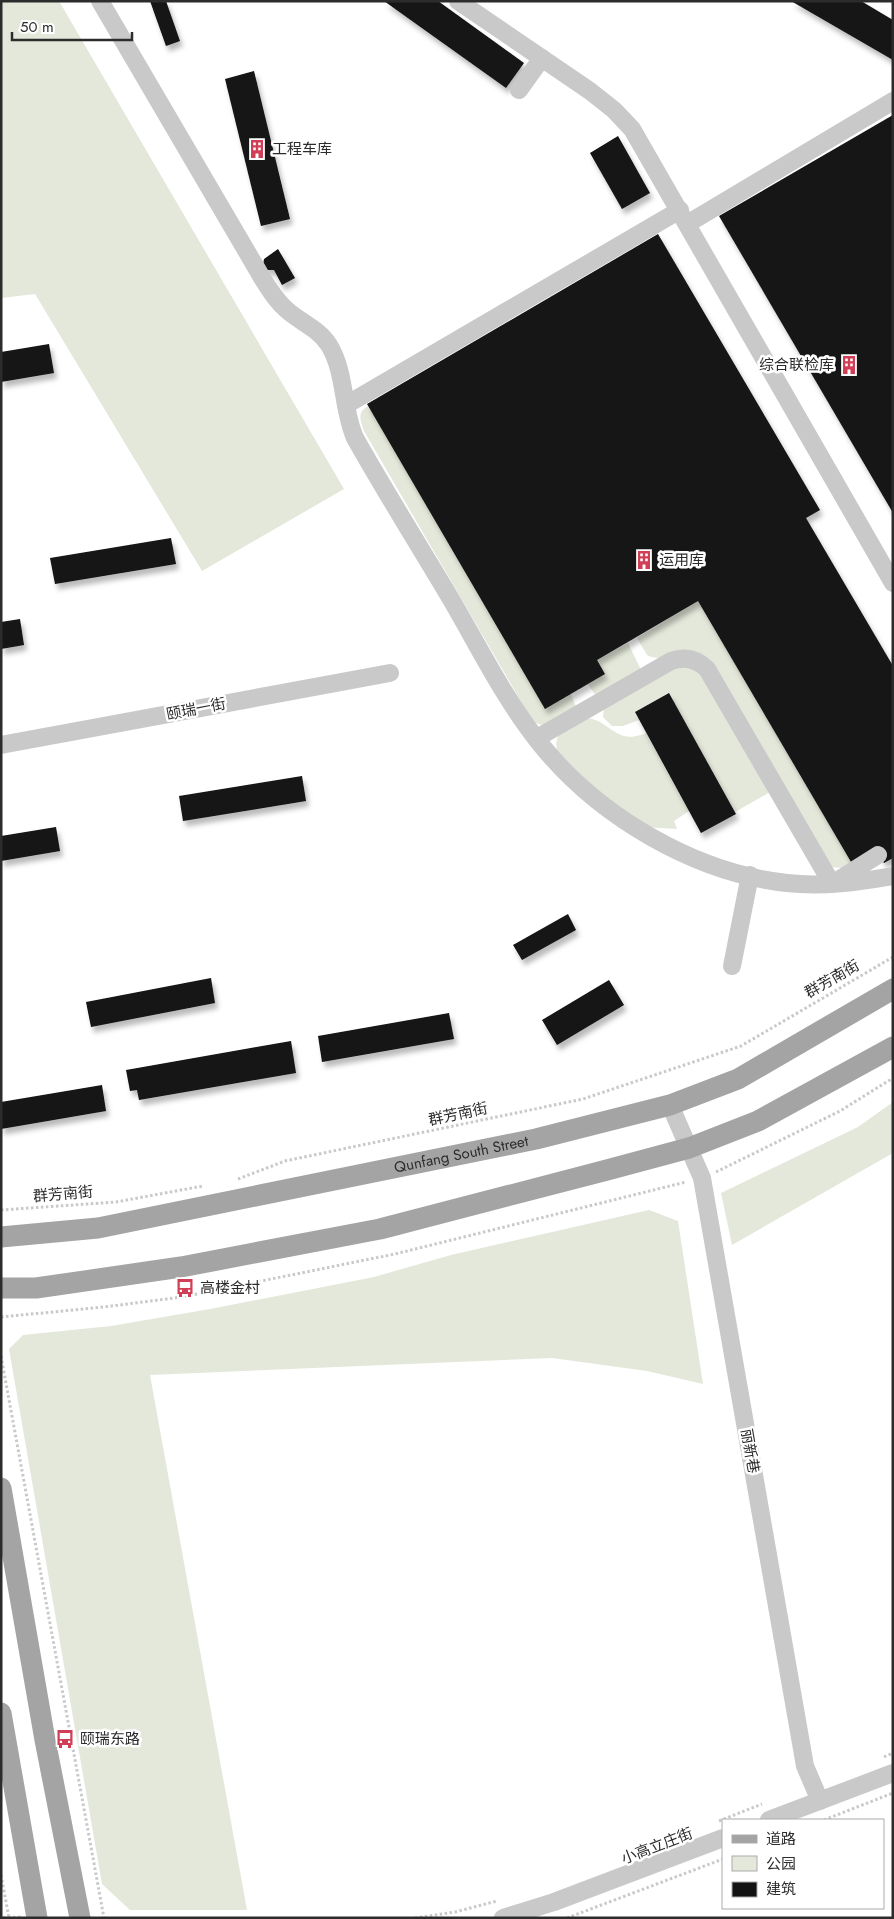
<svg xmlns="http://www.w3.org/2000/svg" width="894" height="1919" font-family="Jost,'Noto Sans SC',sans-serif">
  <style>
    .green { fill: #e3e8da }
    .building { fill: #131313; filter: url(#shadow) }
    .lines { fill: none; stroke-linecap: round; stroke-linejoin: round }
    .path { stroke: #c9c9c9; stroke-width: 3; stroke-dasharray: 2.5 2.5; stroke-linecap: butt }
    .minor { stroke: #c9c9c9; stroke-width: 18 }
    .major { stroke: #a4a4a4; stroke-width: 21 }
    .labels { text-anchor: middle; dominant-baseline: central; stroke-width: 5; stroke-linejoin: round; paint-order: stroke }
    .poi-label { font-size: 15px; fill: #2c2c2c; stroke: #fff; text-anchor: start }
    .street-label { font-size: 15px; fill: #2c2c2c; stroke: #fff }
  </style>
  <defs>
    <filter id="shadow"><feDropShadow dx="3" dy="5.5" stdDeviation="2.5" flood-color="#0004"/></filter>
  </defs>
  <rect width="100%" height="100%" fill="#fff"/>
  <g class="green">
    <polygon points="1,1 59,1 344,489 202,571 35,294 1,298"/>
    <path d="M368,406L571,694L576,707L542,725L536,723L530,717L364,431C360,420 357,412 368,406Z"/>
    <polygon points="698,601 852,863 843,868 830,867 711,665 651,657 647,655 637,638"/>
    <polygon points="628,643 641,670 596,696 588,684 605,674 597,660"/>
    <polygon points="678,664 701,670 772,791 735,812 669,693 635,712 639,720 623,726 612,726 603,717 604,708"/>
    <path d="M583,718C610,717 614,747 646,733L689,811L674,821L677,829L642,827L604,798L557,751C553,730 568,727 583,718Z"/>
    <polygon points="893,1102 893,1153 732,1245 721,1193 858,1127"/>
    <polygon points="649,1210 678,1221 703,1384 647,1371 552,1358 150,1375 247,1910 130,1910 102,1884 9,1349 23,1335 111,1326 210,1309 374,1277 451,1255"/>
  </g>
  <g class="building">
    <polygon points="150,1 166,1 180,41 166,46"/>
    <polygon points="384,1 438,1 524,63 506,88"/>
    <polygon points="791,1 861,1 893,20 893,60"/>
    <polygon points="254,71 290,219 261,226 225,79"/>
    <polygon points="893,115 893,513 719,216"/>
    <polygon points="618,136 650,193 622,209 590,153"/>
    <polygon points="658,234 820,510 806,518 893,666 893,858 884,863 878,852 854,867 698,601 597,660 605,674 545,709 367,404"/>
    <polygon points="278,249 295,278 282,285 274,270 267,270 263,265 264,259"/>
    <polygon points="49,344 54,373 1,382 1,352"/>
    <polygon points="171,538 176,564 55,584 50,558"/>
    <polygon points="20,619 24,645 1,649 1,622"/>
    <polygon points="669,693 736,814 701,833 635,712"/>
    <polygon points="302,776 306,801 183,821 179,796"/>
    <polygon points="56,827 60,851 1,861 1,836"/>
    <polygon points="568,914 576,930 522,960 513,945"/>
    <polygon points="211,978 215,1003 91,1027 86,1002"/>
    <polygon points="609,980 624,1005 557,1045 542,1020"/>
    <polygon points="449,1013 454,1039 322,1062 318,1036"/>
    <polygon points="291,1041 296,1073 139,1100 137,1090 130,1091 126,1070"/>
    <polygon points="102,1085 106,1111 1,1129 1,1102"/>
  </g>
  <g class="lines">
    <g class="path">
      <polyline points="716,1172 840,1111 893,1078"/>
      <polyline points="238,1179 285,1161 583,1099 741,1046 893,957"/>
      <polyline points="1,1210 116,1202 203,1186"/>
      <polyline points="1,1317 104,1307 182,1297 395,1254 686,1182"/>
      <polyline points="1,1356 104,1918"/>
      <polyline points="884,1757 893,1753"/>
      <polyline points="824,1820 893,1793"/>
      <polyline points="719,1821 762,1804"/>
      <polyline points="1,1875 9,1918"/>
      <polyline points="3,1918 21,1917"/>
      <polyline points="415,1918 455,1912 497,1901"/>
      <polyline points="567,1918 723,1859"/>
    </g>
    <g class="minor">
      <path d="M100,1L264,281C271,292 278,303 288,311C302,323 319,329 329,345C346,373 342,409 355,438C386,493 420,547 452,601C480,649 506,702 542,746C600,817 695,873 787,883C823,887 858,882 893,876"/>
      <polyline points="458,1 590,91 614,110 632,129 893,583"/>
      <polyline points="519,90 542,58"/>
      <polyline points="687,224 893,101"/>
      <polyline points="346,405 680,210"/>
      <path d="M537,738L671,661C685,656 697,659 707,669L832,884L878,855"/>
      <polyline points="1,745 390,673"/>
      <polyline points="732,966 750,875"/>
      <polyline points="670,1105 702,1178 805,1766 820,1801"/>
      <polyline points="769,1820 893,1773"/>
      <polyline points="503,1918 554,1902 723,1838"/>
    </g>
    <g class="major">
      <path id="s1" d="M1,1237L98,1228L536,1139L670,1105L738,1079L893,989"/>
      <polyline points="1,1288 36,1288 181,1267 380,1229 607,1170 689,1148 758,1121 893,1047"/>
      <polyline points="1,1488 45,1740 80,1918"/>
      <polyline points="1,1713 37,1918"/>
    </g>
  </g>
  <defs>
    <g id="building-bare" transform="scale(1.5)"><path d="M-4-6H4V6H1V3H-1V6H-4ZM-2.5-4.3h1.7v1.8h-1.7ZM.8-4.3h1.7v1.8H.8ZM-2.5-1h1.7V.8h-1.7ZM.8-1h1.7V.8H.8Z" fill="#d13f56" stroke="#fff" stroke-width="2.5" paint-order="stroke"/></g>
    <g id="bus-bare" transform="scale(1.5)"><path d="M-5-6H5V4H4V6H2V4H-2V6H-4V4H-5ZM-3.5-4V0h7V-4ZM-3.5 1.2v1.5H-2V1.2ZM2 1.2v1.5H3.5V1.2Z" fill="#d13f56" stroke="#fff" stroke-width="2.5" paint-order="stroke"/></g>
  </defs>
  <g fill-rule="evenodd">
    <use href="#building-bare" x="257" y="149"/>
    <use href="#building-bare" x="849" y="365"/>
    <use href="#building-bare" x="644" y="560"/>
    <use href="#bus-bare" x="185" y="1288"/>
    <use href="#bus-bare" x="65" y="1739"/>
  </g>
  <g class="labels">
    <g class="poi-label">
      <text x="272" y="149">工程车库</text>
      <text x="834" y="365" text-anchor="end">综合联检库</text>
      <text x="659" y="560">运用库</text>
      <text x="200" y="1288">高楼金村</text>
      <text x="80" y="1739">颐瑞东路</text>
    </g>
    <g class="street-label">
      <text transform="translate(196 709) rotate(-11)">颐瑞一街</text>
      <text transform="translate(832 979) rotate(-30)">群芳南街</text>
      <text transform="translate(458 1114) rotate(-12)">群芳南街</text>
      <text stroke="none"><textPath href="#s1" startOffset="468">Qunfang South Street</textPath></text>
      <text transform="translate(63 1194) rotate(-5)">群芳南街</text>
      <text transform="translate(750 1451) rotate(80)">丽新巷</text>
      <text transform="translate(657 1846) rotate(-21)">小高立庄街</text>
    </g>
  </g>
  <rect width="894" height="1919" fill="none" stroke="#2c2c2c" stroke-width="5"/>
  <rect x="722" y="1819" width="162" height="90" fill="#ffffff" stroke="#ababab"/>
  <rect x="732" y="1835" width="25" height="8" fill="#a4a4a4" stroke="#ababab"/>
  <text x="766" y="1844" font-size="15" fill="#2c2c2c">道路</text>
  <rect x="732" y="1856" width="25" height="15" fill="#e3e8da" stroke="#ababab"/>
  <text x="766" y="1869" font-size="15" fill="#2c2c2c">公园</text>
  <rect x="732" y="1882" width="25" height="15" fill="#131313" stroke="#ababab"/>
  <text x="766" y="1894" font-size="15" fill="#2c2c2c">建筑</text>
  <path d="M12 32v8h120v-8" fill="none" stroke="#2c2c2c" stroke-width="2.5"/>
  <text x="20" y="32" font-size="15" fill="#2c2c2c" stroke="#ffffff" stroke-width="4" paint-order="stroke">50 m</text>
</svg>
